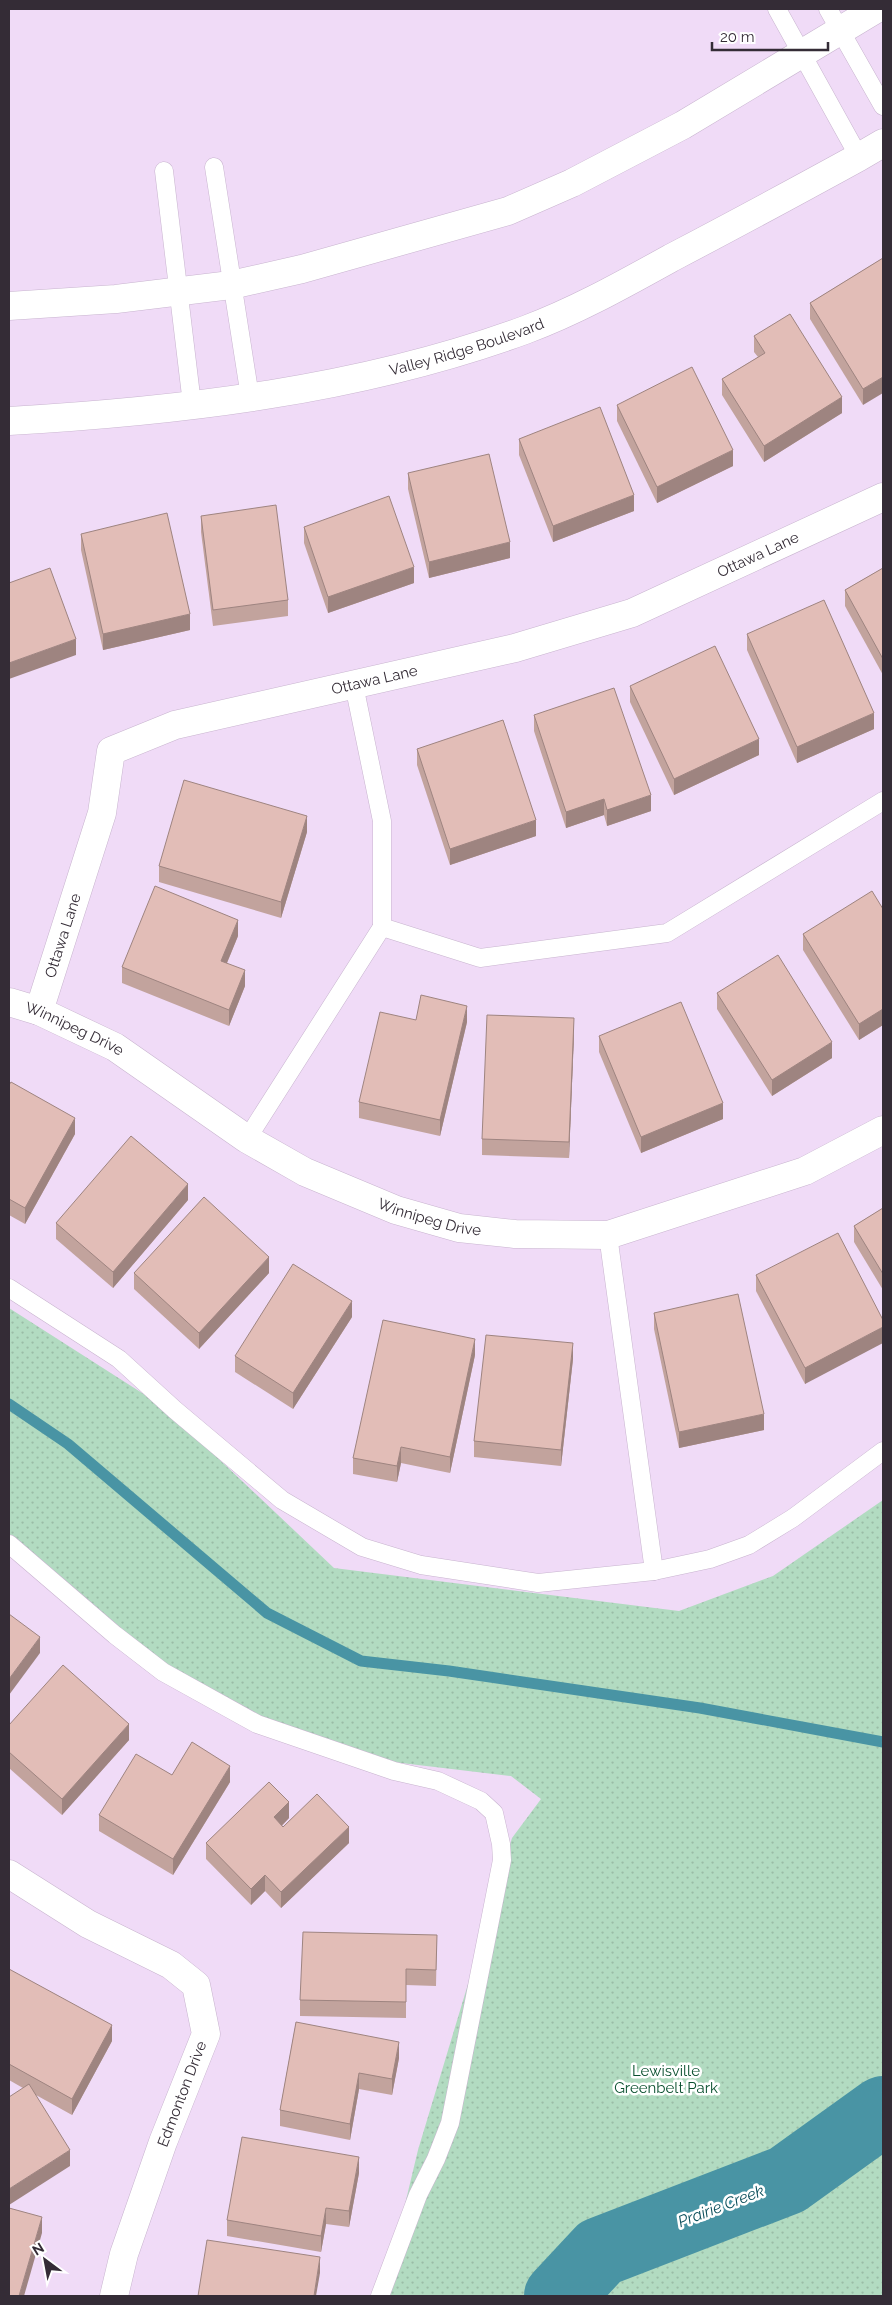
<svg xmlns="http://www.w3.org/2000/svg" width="892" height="2305" font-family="Raleway,sans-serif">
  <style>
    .grass { fill: url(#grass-dots) }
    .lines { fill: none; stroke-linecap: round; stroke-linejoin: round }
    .stream { stroke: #4994a4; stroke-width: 11 }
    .river { stroke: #4994a4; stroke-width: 70 }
    .lane-casing { stroke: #c8b4cf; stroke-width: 19 }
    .street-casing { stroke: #c8b4cf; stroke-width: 29 }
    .secondary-casing { stroke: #c8b4cf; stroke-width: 29 }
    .lane { stroke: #fff; stroke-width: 18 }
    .street { stroke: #fff; stroke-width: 28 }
    .secondary { stroke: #fff; stroke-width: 28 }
    .wall { fill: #c2a39d }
    .shaded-wall { fill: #9e8480 }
    .building { fill: #e2bdb7; stroke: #9e8480 }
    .labels { text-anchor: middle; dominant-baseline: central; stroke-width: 5; stroke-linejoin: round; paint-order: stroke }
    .street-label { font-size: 15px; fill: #342c36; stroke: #fff }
    .park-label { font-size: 15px; fill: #0a502f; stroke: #fff }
    .water-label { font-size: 16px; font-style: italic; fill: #0b4f5b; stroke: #fff }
  </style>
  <defs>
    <pattern id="grass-dots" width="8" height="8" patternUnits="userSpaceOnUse" patternTransform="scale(1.25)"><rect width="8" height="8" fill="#b2dbc1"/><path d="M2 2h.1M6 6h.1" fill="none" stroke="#9abca6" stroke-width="1.8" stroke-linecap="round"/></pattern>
  </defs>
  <rect width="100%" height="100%" fill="#f0dbf7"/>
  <polygon class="grass" points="9,1308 164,1407 334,1568 679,1611 773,1576 883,1500 883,2296 383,2296 418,2150 512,1838 541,1799 511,1776 326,1754 197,1692 9,1540"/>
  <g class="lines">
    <polyline class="stream" points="9,1404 68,1444 267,1613 361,1661 449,1671 700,1708 883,1742"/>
    <polyline class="river" points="559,2296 600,2252 787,2180 883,2111"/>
    <g class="lane-casing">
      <g id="lane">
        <polyline points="777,9 859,157"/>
        <polyline points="828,9 883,106"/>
        <polyline points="214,167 250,397"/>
        <polyline points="164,171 192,404"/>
        <polyline points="354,685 382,821 382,927 480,958 667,933 883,801"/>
        <polyline points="247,1139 382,927"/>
        <polyline points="608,1235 654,1571"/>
        <polyline points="9,1288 119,1359 175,1410 282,1500 362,1547 421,1565 538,1583 654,1571 710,1559 749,1545 793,1518 883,1451"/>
        <polyline points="9,1544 115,1635 163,1672 257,1724 394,1771 438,1781 481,1801 494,1813 501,1844 502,1860 450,2123 436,2159 418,2195 380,2296"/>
      </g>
    </g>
    <g class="street-casing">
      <g id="street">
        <path id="s1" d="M9,1002L39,1011L115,1047L247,1139L305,1172L396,1210L459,1228L515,1234L608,1235L805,1171L883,1130"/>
        <path id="s2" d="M39,1011L102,813L111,751L175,725L515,648L632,613L883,497"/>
        <polyline points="9,1874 88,1924 171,1965 196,1985 206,2034 163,2142 124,2254 114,2296"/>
      </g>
    </g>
    <g class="secondary-casing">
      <g id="secondary">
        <polyline points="9,306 116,299 231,285 302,269 508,211 572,183 683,125 876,9"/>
        <path id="s3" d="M9,421C182,411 361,390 525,330C576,311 624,284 671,258C734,225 797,191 859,157L883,143"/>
      </g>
    </g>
    <use href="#lane" class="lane"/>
    <use href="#street" class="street"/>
    <use href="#secondary" class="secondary"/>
  </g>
  <g class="wall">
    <polygon points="883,258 863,405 810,319 810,303"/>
    <polygon points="754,336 842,413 764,462 722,395 722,379 758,357 754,352"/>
    <polygon points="617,405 733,466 657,503 617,421"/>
    <polygon points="519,439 634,511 553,542 519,455"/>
    <polygon points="408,473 510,558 429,578 408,489"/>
    <polygon points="201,516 288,600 288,616 213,626 201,532"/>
    <polygon points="304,527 414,583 328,613 304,543"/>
    <polygon points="81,534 190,630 103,650 81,550"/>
    <polygon points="883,568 883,675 845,606 845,590"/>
    <polygon points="747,634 874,729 797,763 747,650"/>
    <polygon points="630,686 759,755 674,795 630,702"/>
    <polygon points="534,715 651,811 607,826 604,815 566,828 534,731"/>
    <polygon points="417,749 536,836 450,865 417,765"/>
    <polygon points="307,832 281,918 159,882 159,866"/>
    <polygon points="883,909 883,1025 859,1040 803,950 803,934"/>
    <polygon points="238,936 227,963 245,986 229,1026 122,983 122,967"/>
    <polygon points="717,993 832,1058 772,1096 717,1009"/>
    <polygon points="416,1020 467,1022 440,1136 359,1118 359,1102"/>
    <polygon points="574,1034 569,1158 482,1155 482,1139"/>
    <polygon points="599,1036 723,1119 641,1153 599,1052"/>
    <polygon points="9,1085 75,1134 25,1224 9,1215"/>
    <polygon points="188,1200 113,1288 56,1239 56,1223"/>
    <polygon points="883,1208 883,1290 854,1242 854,1226"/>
    <polygon points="134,1273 269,1273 199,1349 134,1289"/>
    <polygon points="756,1275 883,1320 805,1384 756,1291"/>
    <polygon points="654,1313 764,1430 679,1448 654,1329"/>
    <polygon points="352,1317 293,1409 235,1372 235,1356"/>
    <polygon points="475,1355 450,1473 401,1463 397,1482 353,1474 353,1458"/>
    <polygon points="573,1359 561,1466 474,1457 474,1441"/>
    <polygon points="9,1725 129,1740 62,1815 9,1768"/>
    <polygon points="172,1775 230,1782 173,1875 99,1831 99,1815"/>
    <polygon points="289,1818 282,1826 283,1827 349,1843 281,1908 265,1891 251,1905 206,1859 206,1843"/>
    <polygon points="437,1935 436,1986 406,1985 406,2018 300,2016 300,2000"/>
    <polygon points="9,1969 112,2041 72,2115 36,2095 70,2166 23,2088 9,2080"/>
    <polygon points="296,2022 399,2058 392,2095 359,2089 350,2140 280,2126 280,2110"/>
    <polygon points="359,2173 349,2227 326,2224 321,2252 227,2236 227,2220"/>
  </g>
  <g class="shaded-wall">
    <polygon points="883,377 883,393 863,405 863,389"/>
    <polygon points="842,397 842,413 764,462 764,446"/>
    <polygon points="733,450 733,466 657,503 657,487"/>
    <polygon points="634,495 634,511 553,542 553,526"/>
    <polygon points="510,542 510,558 429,578 429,562"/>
    <polygon points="414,567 414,583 328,613 328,597"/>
    <polygon points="190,614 190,630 103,650 103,634"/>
    <polygon points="76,639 76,655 9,679 9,663"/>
    <polygon points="874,713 874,729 797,763 797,747"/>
    <polygon points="759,739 759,755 674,795 674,779"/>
    <polygon points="651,795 651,811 607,826 607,810"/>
    <polygon points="604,799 604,815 566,828 566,812"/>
    <polygon points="307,816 307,832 281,918 281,902"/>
    <polygon points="536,820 536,836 450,865 450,849"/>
    <polygon points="238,920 238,936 221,977 221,961"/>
    <polygon points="245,970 245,986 229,1026 229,1010"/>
    <polygon points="467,1006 467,1022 440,1136 440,1120"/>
    <polygon points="883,1009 883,1025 859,1040 859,1024"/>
    <polygon points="574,1018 574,1034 569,1158 569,1142"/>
    <polygon points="832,1042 832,1058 772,1096 772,1080"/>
    <polygon points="723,1103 723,1119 641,1153 641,1137"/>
    <polygon points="75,1118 75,1134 25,1224 25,1208"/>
    <polygon points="188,1184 188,1200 113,1288 113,1272"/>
    <polygon points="269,1257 269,1273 199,1349 199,1333"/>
    <polygon points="352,1301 352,1317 293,1409 293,1393"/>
    <polygon points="883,1327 883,1343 805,1384 805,1368"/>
    <polygon points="475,1339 475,1355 450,1473 450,1457"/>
    <polygon points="573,1343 573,1359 561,1466 561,1450"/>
    <polygon points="764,1414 764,1430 679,1448 679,1432"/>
    <polygon points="401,1447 401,1463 397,1482 397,1466"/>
    <polygon points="40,1637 40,1653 9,1695 9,1679"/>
    <polygon points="129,1724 129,1740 62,1815 62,1799"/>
    <polygon points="230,1766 230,1782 173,1875 173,1859"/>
    <polygon points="289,1802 289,1818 274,1833 274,1817"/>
    <polygon points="349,1827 349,1843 281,1908 281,1892"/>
    <polygon points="265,1875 265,1891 251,1905 251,1889"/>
    <polygon points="112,2025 112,2041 72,2115 72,2099"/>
    <polygon points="399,2042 399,2058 392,2095 392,2079"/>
    <polygon points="359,2073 359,2089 350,2140 350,2124"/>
    <polygon points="70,2150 70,2166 9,2205 9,2189"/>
    <polygon points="359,2157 359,2173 349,2227 349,2211"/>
    <polygon points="326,2208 326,2224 321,2252 321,2236"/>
    <polygon points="42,2217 42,2233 24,2296 19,2296"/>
    <polygon points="320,2257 320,2273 316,2296 314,2296"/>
  </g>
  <g class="building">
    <polygon points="883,258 883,377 863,389 810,303"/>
    <polygon points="790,314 842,397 764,446 722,379 765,353 754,336"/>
    <polygon points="692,367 733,450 657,487 617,405"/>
    <polygon points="600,407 634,495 553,526 519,439"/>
    <polygon points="489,454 510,542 429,562 408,473"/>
    <polygon points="389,496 414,567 328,597 304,527"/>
    <polygon points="276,505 288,600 213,610 201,516"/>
    <polygon points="167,513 190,614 103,634 81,534"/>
    <polygon points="50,568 76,639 9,663 9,583"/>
    <polygon points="883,568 883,659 845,590"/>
    <polygon points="824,600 874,713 797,747 747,634"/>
    <polygon points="715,646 759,739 674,779 630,686"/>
    <polygon points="614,688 651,795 607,810 604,799 566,812 534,715"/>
    <polygon points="503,720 536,820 450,849 417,749"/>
    <polygon points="184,780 307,816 281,902 159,866"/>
    <polygon points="155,886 238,920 221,961 245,970 229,1010 122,967"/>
    <polygon points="872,891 883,909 883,1009 859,1024 803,934"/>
    <polygon points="778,955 832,1042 772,1080 717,993"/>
    <polygon points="421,995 467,1006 440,1120 359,1102 380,1012 416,1020"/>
    <polygon points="681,1002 723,1103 641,1137 599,1036"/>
    <polygon points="487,1015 574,1018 569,1142 482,1139"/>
    <polygon points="11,1082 75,1118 25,1208 9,1199 9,1085"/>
    <polygon points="131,1136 188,1184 113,1272 56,1223"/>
    <polygon points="204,1197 269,1257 199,1333 134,1273"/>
    <polygon points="883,1208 883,1274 854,1226"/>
    <polygon points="838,1233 883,1320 883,1327 805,1368 756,1275"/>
    <polygon points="293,1264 352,1301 293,1393 235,1356"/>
    <polygon points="738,1294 764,1414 679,1432 654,1313"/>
    <polygon points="383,1320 475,1339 450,1457 401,1447 397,1466 353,1458"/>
    <polygon points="486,1335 573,1343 561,1450 474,1441"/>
    <polygon points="9,1614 40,1637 9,1679"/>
    <polygon points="63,1665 129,1724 62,1799 9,1752 9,1725"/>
    <polygon points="192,1742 230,1766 173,1859 99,1815 136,1754 172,1775"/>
    <polygon points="269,1782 289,1802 274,1817 283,1827 317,1794 349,1827 281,1892 265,1875 251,1889 206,1843"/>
    <polygon points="303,1932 437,1935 436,1970 406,1969 406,2002 300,2000"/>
    <polygon points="9,1969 112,2025 72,2099 9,2064"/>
    <polygon points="296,2022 399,2042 392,2079 359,2073 350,2124 280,2110"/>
    <polygon points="29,2084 70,2150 9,2189 9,2097"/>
    <polygon points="242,2137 359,2157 349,2211 326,2208 321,2236 227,2220"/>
    <polygon points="9,2208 42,2217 19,2296 9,2296"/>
    <polygon points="207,2240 320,2257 314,2296 198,2296"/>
  </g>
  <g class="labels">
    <g class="street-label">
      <text stroke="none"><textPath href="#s3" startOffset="465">Valley Ridge Boulevard</textPath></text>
      <text stroke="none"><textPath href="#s2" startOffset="949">Ottawa Lane</textPath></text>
      <text stroke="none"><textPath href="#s2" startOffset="544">Ottawa Lane</textPath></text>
      <text stroke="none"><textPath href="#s2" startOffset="79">Ottawa Lane</textPath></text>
      <text stroke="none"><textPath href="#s1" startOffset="71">Winnipeg Drive</textPath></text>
      <text stroke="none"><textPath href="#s1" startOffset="476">Winnipeg Drive</textPath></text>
      <text transform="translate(182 2094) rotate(-69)">Edmonton Drive</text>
    </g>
    <g class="park-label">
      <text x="666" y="2071">Lewisville<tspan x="666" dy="17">Greenbelt Park</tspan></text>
    </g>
    <g class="water-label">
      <text transform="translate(721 2206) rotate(-21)">Prairie Creek</text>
    </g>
  </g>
  <rect width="892" height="2305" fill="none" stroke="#342c36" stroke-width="20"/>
  <g transform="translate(45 2260) rotate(328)" stroke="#ffffff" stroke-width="4" paint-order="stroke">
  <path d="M0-4L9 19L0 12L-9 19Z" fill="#342c36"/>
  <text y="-8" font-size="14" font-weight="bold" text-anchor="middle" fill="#342c36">N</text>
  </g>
  <path d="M712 42v8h116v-8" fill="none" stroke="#342c36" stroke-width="2.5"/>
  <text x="720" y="42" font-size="15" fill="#342c36" stroke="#ffffff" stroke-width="4" paint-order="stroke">20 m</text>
</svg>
